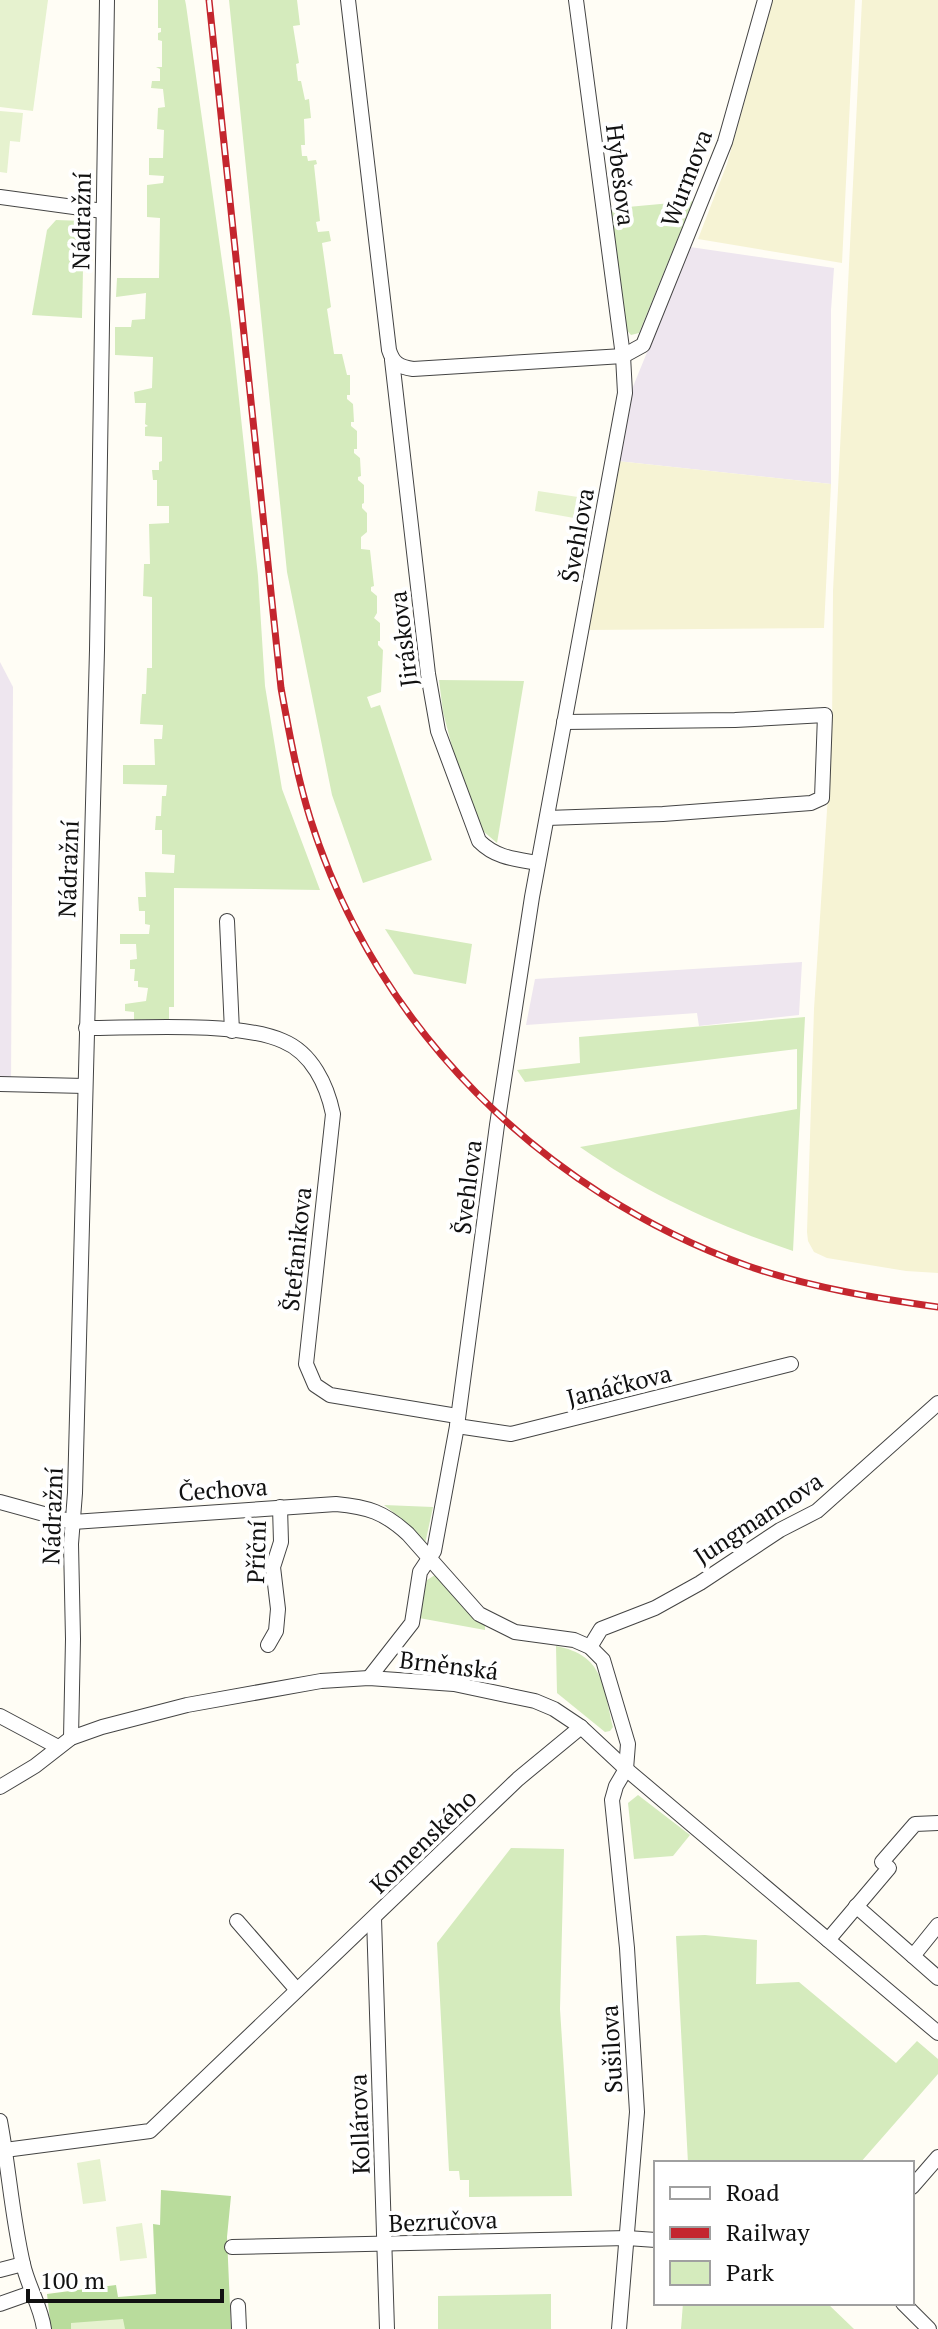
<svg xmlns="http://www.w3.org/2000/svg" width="938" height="2329" font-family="'PT Serif',serif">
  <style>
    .industrial { fill: #eee6ef }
    .farmland { fill: #f6f3d4 }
    .green { fill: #d5ebbd }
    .forest { fill: #b9dc9c }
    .pitch { fill: #e6f2cf }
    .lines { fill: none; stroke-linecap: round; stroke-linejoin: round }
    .minor-casing { stroke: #444; stroke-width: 16 }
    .minor { stroke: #fff; stroke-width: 14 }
    .rail-casing { stroke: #c4262e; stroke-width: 7 }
    .rail { stroke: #fff; stroke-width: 4; stroke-dasharray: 12; stroke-linecap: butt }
    .labels { text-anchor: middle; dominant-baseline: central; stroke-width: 8; stroke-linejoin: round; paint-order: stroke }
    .street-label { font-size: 24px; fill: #111; stroke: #fff }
  </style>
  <rect width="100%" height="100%" fill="#fffdf5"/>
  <g class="industrial">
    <polygon points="690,247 834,268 831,310 831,484 617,461 630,394"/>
    <polygon points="0,662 13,687 11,1089 0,1088"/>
    <polygon points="802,962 799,1015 699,1026 697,1013 526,1025 535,979"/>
  </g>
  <g class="farmland">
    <polygon points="773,0 855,0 842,263 698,239 727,164"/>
    <polygon points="862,0 938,0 938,1273 906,1271 827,1258 814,1252 808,1241 807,1232 814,1009 832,734 833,591"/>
    <polygon points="617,461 831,484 824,628 586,630"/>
  </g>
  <g class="green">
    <polygon points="158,0 185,0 186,5 231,325 258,576 265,686 282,789 320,890 174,888 174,1007 169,1007 169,1019 134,1020 134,1012 125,1011 125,1004 146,1001 148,988 138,987 138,981 134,981 135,969 130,969 130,960 137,959 136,944 120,944 120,934 149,934 150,925 145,924 145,911 139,911 138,897 146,897 145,872 174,873 175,855 162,854 162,830 155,830 156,816 161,816 162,796 166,796 167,785 123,784 123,765 155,765 154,739 162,739 163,725 140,724 142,694 146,694 147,668 152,668 152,597 143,596 144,564 150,564 149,524 169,523 169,506 157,506 157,480 153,480 152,470 159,470 159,462 162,461 162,437 145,436 145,427 148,426 145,424 146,403 135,403 134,392 152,388 153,357 115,355 115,327 131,327 132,320 145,319 146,293 116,297 117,278 159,278 160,218 147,217 147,185 163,183 164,176 149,175 149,158 163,158 164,130 157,129 158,108 165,107 163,89 151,88 152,81 160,81 160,69 156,67 162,67 162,41 158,40 158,33 161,32 161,28 158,28"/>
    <polygon points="229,0 297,0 300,25 293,26 299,63 296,64 298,81 301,81 305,100 309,99 311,118 304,119 305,145 301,145 302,156 307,156 308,161 316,160 317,164 314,165 320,221 316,222 318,232 329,231 331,241 322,243 331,307 327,309 334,354 342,354 347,375 350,375 350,395 347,395 347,399 353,404 354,422 351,422 351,426 357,431 357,449 354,449 354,453 360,458 361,476 358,477 358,480 364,485 364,503 362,504 362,508 367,513 367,532 361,537 361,549 370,550 374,586 371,587 371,591 377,596 377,613 374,618 380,623 380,641 378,641 378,645 383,650 381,692 367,697 371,708 380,705 432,860 363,883 332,795 287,572"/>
    <polygon points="693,201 639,333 631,335 624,327 606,209"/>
    <polygon points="56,220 84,221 82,318 32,315 47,230"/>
    <polygon points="439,680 524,681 497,843 483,831 456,762 443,712"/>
    <polygon points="385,929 472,944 466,984 414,974"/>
    <path d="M805,1017L793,1251C714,1224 649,1195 580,1147L797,1109V1049L525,1082L517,1070L580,1063L579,1037Z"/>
    <polygon points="384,1505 433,1507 425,1544 408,1524"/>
    <polygon points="435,1575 456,1599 485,1623 485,1630 419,1618 427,1580"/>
    <path d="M556,1646C604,1655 603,1686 613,1727L610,1731L605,1732L557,1693Z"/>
    <polygon points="638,1795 690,1835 673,1856 634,1859 628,1803"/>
    <polygon points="511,1848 564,1849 560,2009 572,2196 469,2197 469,2180 460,2180 459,2171 449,2171 437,1943"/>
    <polygon points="705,1935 757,1940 756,1984 799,1982 896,2063 917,2041 938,2059 938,2074 860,2163 688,2163 676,1936"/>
    <polygon points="551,2294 551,2329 438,2329 438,2296"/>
    <polygon points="683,2303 827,2303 854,2329 681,2329"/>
  </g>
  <polygon class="forest" points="161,2190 231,2196 227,2237 231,2329 51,2329 47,2294 116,2285 118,2297 156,2294 153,2224 160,2225"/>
  <g class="pitch">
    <polygon points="0,0 48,0 33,111 0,107"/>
    <polygon points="0,111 23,113 20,142 10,141 7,173 0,172"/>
    <polygon points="538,491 578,497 574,518 535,511"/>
    <polygon points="100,2159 106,2201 83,2204 77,2163"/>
    <polygon points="142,2223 147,2258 120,2261 116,2227"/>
    <polygon points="123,2319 125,2329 71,2329 71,2323"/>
  </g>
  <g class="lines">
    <g class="minor-casing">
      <g id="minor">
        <path d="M348,0L389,350C393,363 399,367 413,369L623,356L643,345L725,142L765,0"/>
        <polyline points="0,197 103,211"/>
        <path d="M392,360L428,674L438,731L479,841C496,858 515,859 538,863"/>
        <polyline points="547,818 663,814 811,803 822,798 825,715 735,720 564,722"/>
        <polyline points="227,921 232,1031"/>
        <path d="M86,1028C138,1028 237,1021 283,1041C312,1053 327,1085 333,1114L306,1364L315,1385L330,1395L457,1416"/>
        <polyline points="0,1084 85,1086"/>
        <polyline points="457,1426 511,1434 791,1364"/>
        <path d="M0,1502L73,1522L336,1504C368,1507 384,1512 408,1534L479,1614L515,1632L574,1640L590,1647L603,1660L628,1744L626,1769L616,1786L612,1800L627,1948L637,2112L619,2329"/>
        <polyline points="268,1645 276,1631 278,1609 273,1567 281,1542 280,1507"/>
        <polyline points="590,1647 601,1629 655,1608 700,1583 780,1530 817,1511 938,1403"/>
        <polyline points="369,1678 412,1623 420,1572 434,1551 457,1426 497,1125 532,897 625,393 623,356 576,0"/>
        <polyline points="0,1716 58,1747"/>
        <polyline points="71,1738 73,1639 71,1544 75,1493 97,650 107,0"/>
        <polyline points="0,1787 35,1766 71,1738 102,1727 187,1705 321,1681 369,1678 454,1684 535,1701 554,1709 581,1727 626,1769 938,2033"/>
        <polyline points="856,1906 938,1978"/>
        <polyline points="374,1918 387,2329"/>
        <polyline points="237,1921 297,1990"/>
        <polyline points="828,1940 889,1868 882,1862 915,1824 938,1823"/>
        <polyline points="913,1956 938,1925"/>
        <path d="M0,2121C9,2169 12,2217 23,2264C28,2287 41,2306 44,2329"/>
        <polyline points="5,2150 150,2131 518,1779 581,1727"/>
        <polyline points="912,2187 938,2157"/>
        <polyline points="232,2247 627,2238 656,2240"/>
        <polyline points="0,2270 23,2264"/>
        <polyline points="903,2303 929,2329"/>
        <polyline points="0,2304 31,2293"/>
        <polyline points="238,2306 239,2329"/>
      </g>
    </g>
    <use href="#minor" class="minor"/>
    <g class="rail-casing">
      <path id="rail" d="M209,0L281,688C289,732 297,776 310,818C376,1029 543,1192 748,1266C809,1287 874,1298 938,1307"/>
    </g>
    <use href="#rail" class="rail"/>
  </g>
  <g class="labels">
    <g class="street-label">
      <text transform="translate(621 175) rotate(83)">Hybešova</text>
      <text transform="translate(686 178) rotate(-69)">Wurmova</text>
      <text transform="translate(81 221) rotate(-89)">Nádražní</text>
      <text transform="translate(577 535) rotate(-80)">Švehlova</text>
      <text transform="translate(403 639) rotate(-97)">Jiráskova</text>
      <text transform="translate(68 869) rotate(-88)">Nádražní</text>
      <text transform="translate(467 1187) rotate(-83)">Švehlova</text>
      <text transform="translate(296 1249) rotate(-84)">Štefanikova</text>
      <text transform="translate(619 1385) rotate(-14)">Janáčkova</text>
      <text transform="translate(223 1489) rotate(-4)">Čechova</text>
      <text transform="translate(52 1516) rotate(-88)">Nádražní</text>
      <text transform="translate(758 1518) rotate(-33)">Jungmannova</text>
      <text transform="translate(256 1552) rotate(-88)">Příční</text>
      <text transform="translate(449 1665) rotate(7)">Brněnská</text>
      <text transform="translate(423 1841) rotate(-44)">Komenského</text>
      <text transform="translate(611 2049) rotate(-93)">Sušilova</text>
      <text transform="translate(359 2124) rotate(-92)">Kollárova</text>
      <text transform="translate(443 2221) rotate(-2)">Bezručova</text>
    </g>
  </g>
  <rect x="654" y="2161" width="260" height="144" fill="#ffffff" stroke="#a0a0a0" stroke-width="2"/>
  <rect x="670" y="2187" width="40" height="12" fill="#ffffff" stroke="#a0a0a0" stroke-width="2"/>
  <text x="726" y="2201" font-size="24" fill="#111111">Road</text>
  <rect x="670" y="2227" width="40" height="12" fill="#c4262e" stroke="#a0a0a0" stroke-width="2"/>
  <text x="726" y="2241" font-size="24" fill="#111111">Railway</text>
  <rect x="670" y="2261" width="40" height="24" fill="#d5ebbd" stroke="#a0a0a0" stroke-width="2"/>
  <text x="726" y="2281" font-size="24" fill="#111111">Park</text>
  <path d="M28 2289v12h194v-12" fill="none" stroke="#111111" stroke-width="4"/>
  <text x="40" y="2289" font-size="24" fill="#111111" stroke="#ffffff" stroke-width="6" paint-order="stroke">100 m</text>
</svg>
